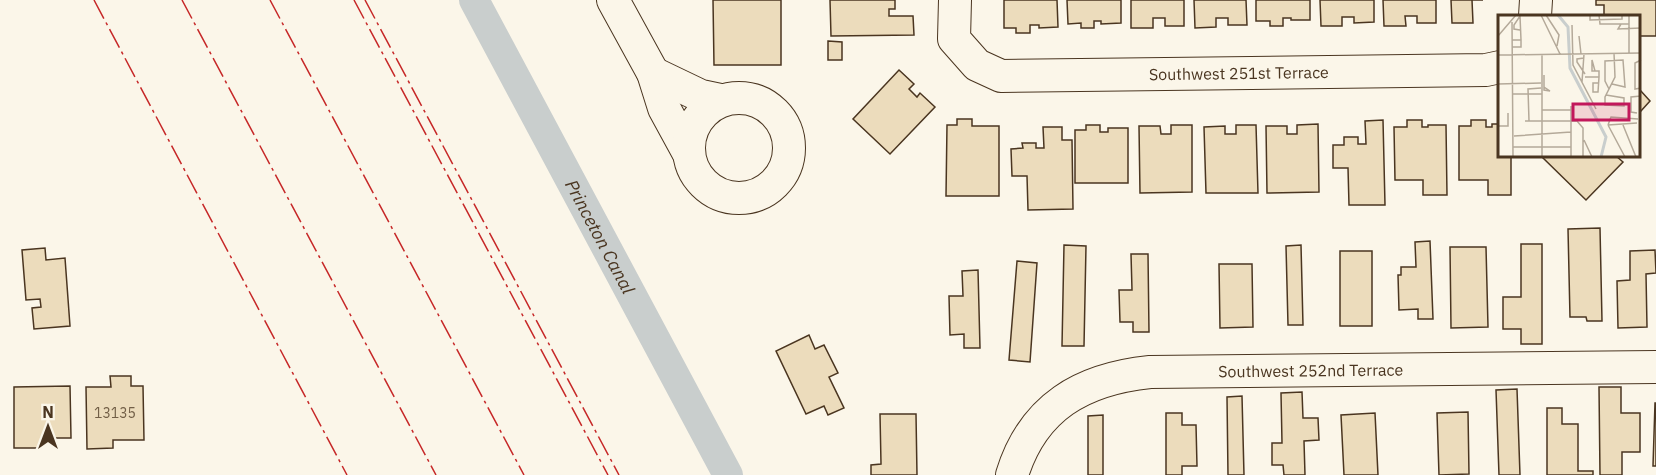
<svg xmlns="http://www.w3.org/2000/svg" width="1656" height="475" font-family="'IBM Plex Sans',sans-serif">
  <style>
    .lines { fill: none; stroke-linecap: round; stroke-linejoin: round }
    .canal { stroke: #c9cecd; stroke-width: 30 }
    .building { fill: #ecdcbc; stroke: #4a3520; stroke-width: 1.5 }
    .minor-casing { stroke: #4a3520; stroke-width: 34 }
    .minor { stroke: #fbf6e9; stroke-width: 32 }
    .power { stroke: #c62828; stroke-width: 1.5; stroke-dasharray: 21 4.5 3 4.5; stroke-linecap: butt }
    .labels { text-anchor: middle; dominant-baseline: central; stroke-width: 4.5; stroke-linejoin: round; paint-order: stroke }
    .number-label { font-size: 14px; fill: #725f47 }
    .street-label { font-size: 16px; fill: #4a3520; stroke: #fbf6e9 }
    .water-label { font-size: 18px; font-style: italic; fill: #4a3520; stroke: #fbf6e9 }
    .inset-river { fill: none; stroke: #c9cecd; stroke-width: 3 }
    .inset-road { fill: none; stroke: #b4a999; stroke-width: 1.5 }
    .view { fill: #c2185b; fill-opacity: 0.15; stroke: #c2185b; stroke-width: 3 }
    .inset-edge { fill: none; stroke: #4a3520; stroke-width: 3 }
  </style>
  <rect width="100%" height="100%" fill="#fbf6e9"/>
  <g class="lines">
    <path class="canal" id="s1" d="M474,0L728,475"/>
  </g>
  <g class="building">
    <polygon points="713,0 781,0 781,65 714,65"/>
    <polygon points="830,0 895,0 895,9 889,9 889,16 913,16 914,35 831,36"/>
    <polygon points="1004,0 1057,0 1058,27 1039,28 1039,25 1030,25 1030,33 1016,33 1016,28 1004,28"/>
    <polygon points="1067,0 1121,0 1121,23 1101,24 1101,21 1094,21 1094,28 1081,28 1081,23 1068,24"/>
    <polygon points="1131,0 1184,0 1184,26 1165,26 1165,18 1153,18 1153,28 1131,28"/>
    <polygon points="1194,0 1246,0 1247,25 1228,25 1228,18 1216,18 1216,27 1195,28"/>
    <polygon points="1256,0 1310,0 1310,20 1291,20 1291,18 1283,18 1283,26 1270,26 1270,21 1256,21"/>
    <polygon points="1320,0 1374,0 1374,22 1354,23 1354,17 1342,17 1342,26 1321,26"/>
    <polygon points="1383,0 1436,0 1436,23 1417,23 1417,16 1405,16 1406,26 1384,26"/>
    <polygon points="1451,0 1483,0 1472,0 1473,23 1452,23"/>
    <polygon points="1596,0 1656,0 1656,36 1640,36 1640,16 1604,16 1604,5 1596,5"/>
    <polygon points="828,41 842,42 842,60 828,60"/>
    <polygon points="899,70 914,84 909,89 917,97 920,93 935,107 890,154 853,119"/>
    <polygon points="1640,90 1650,101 1640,112"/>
    <polygon points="957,119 972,119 972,126 999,126 999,196 946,196 947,125 957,125"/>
    <polygon points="1383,120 1385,205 1349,205 1348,168 1333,168 1333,145 1344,145 1344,137 1358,137 1358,144 1366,144 1365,121"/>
    <polygon points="1407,120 1422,120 1422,127 1428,127 1428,125 1446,125 1447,195 1423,195 1423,180 1395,180 1394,127 1407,127"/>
    <polygon points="1471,120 1486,120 1486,127 1492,127 1492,124 1500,124 1500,156 1511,156 1511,195 1488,195 1488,180 1459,180 1459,126 1471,126"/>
    <polygon points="1318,124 1319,192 1267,193 1266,126 1287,126 1287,134 1297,134 1297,125"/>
    <polygon points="1086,125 1100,125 1100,132 1108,132 1108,128 1128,128 1128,183 1075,183 1075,130 1086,130"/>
    <polygon points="1171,125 1192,125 1192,192 1140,193 1139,126 1160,126 1161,134 1171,134"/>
    <polygon points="1236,125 1256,125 1258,193 1206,193 1204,127 1225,126 1225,134 1236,134"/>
    <polygon points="1043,127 1062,127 1062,140 1072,140 1073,209 1028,210 1027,176 1012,176 1011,149 1023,148 1022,143 1036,143 1036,148 1044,148"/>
    <polygon points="1541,156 1616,156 1623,162 1586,200"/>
    <polygon points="1600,228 1602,321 1587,321 1586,317 1570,317 1568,229"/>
    <polygon points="1430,241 1433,319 1418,319 1418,309 1399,310 1398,275 1401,275 1401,267 1416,267 1415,242"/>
    <polygon points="1521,244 1542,244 1542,344 1521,344 1521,329 1503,329 1503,297 1521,297"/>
    <polygon points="1064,245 1086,246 1084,346 1062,346"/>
    <polygon points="1301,245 1303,325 1288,325 1286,246"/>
    <polygon points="1450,247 1486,247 1488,327 1451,328"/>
    <polygon points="45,248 46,260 65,258 70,326 34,329 32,308 41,307 40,299 26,300 22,250"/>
    <polygon points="1655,250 1656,273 1646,274 1647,327 1618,328 1617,281 1630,280 1630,251"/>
    <rect x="1340" y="251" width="32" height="75"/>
    <polygon points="1131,254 1148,254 1149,332 1133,332 1133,322 1120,322 1119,290 1132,290"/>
    <polygon points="1017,261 1037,263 1030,362 1009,360"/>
    <polygon points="1219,264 1252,264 1253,327 1220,328"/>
    <polygon points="978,270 980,348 964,348 964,334 950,335 949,296 963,296 962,271"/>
    <polygon points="809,335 815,349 824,345 838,373 829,377 844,408 828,415 824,406 806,414 776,351"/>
    <polygon points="110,376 131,376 131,386 143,386 144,440 113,440 113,448 87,449 86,387 111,387"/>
    <polygon points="70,386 71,438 41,438 41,448 14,448 14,387"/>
    <polygon points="1599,387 1621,387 1621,413 1640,413 1640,452 1622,452 1622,475 1600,475"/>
    <polygon points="1517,389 1520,475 1499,475 1496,390"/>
    <polygon points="1302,392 1303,418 1318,418 1319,440 1304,441 1305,475 1284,475 1283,465 1272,465 1272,443 1282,443 1281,393"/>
    <polygon points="1242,396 1244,475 1228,475 1227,397"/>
    <polygon points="1655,403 1656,403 1656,466 1653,466"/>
    <polygon points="1547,408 1562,408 1562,424 1578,424 1578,471 1593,471 1593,475 1547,475"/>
    <polygon points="1468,412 1469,474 1439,475 1437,413"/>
    <polygon points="1166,413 1182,413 1182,425 1196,425 1197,466 1182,466 1182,475 1166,475"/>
    <polygon points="1375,413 1378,475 1344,475 1341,415"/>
    <polygon points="880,414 916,414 917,475 871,475 871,465 881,464"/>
    <polygon points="1103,415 1103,475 1088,475 1088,416"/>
  </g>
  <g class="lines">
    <g class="minor-casing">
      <g id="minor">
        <polyline points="613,0 653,73 664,108 688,152"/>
        <path id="s2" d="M955,0L954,39L977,65L1001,76L1486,70L1500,67"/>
        <polyline points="1535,16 1536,0"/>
        <polyline points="653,73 701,96 720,100"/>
        <circle cx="739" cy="148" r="50"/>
        <path id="s3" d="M1012,475C1033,407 1082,379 1150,372L1656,367"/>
      </g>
    </g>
    <use href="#minor" class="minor"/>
    <g class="power">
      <polyline points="94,0 347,475"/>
      <polyline points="182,0 436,475"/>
      <polyline points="270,0 524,475"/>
      <polyline points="354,0 608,475"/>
      <polyline points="365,0 619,475"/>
    </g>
  </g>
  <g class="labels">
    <g class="number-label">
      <text x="115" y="413">13135</text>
    </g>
    <g class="street-label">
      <text stroke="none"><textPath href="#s2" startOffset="338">Southwest 251st Terrace</textPath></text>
      <text stroke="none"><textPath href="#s3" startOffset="345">Southwest 252nd Terrace</textPath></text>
    </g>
    <g class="water-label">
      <text stroke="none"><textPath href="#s1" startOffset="268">Princeton Canal</textPath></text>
    </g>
  </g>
  <g transform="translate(1498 15)">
    <rect width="142" height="142" fill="#fbf6e9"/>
    <path class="inset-river" d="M60,0L70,12L72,53L108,122L103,142"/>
    <path class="inset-road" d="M43,0L62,39M48,0L61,20L59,31M92,0V5L124,4V0M101,0L102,9H131M131,0V38M14,7L15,142M123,9L120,14L143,13M74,10L75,50L98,94M22,15L16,14V10L22,1L23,25M0,21L18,0M81,21L83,39M14,25H23V32H14M44,39V142M0,40L143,38M86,43L79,44V47L87,59M143,45L137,48V74L143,73M97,56L94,45V56H101V62M87,62H101L100,77H95V68H100M84,67L86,39M0,69L43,68M46,72L52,76L46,75V60M111,74L107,66V46L125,45L127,72L114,69M15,79H44M108,80L126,83V91L107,90V82L117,62L116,38M73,91V142M44,95H73M139,98L133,97V82L143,81M27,106H79L85,113V142M31,106L30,74L43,73M110,110L113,102L140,104M110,110L127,142M110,110L139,108M125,110L138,142M0,111H10V98M16,121L73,117M86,125L94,142M15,132H73"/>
    <path class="view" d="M75,89H131V105H75Z"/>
    <rect width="142" height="142" class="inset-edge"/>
  </g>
  <g transform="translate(48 427)" stroke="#fbf6e9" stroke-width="4.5" paint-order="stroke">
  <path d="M0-4.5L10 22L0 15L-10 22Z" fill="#4a3520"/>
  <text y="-9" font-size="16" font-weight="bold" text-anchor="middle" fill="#4a3520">N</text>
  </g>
</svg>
